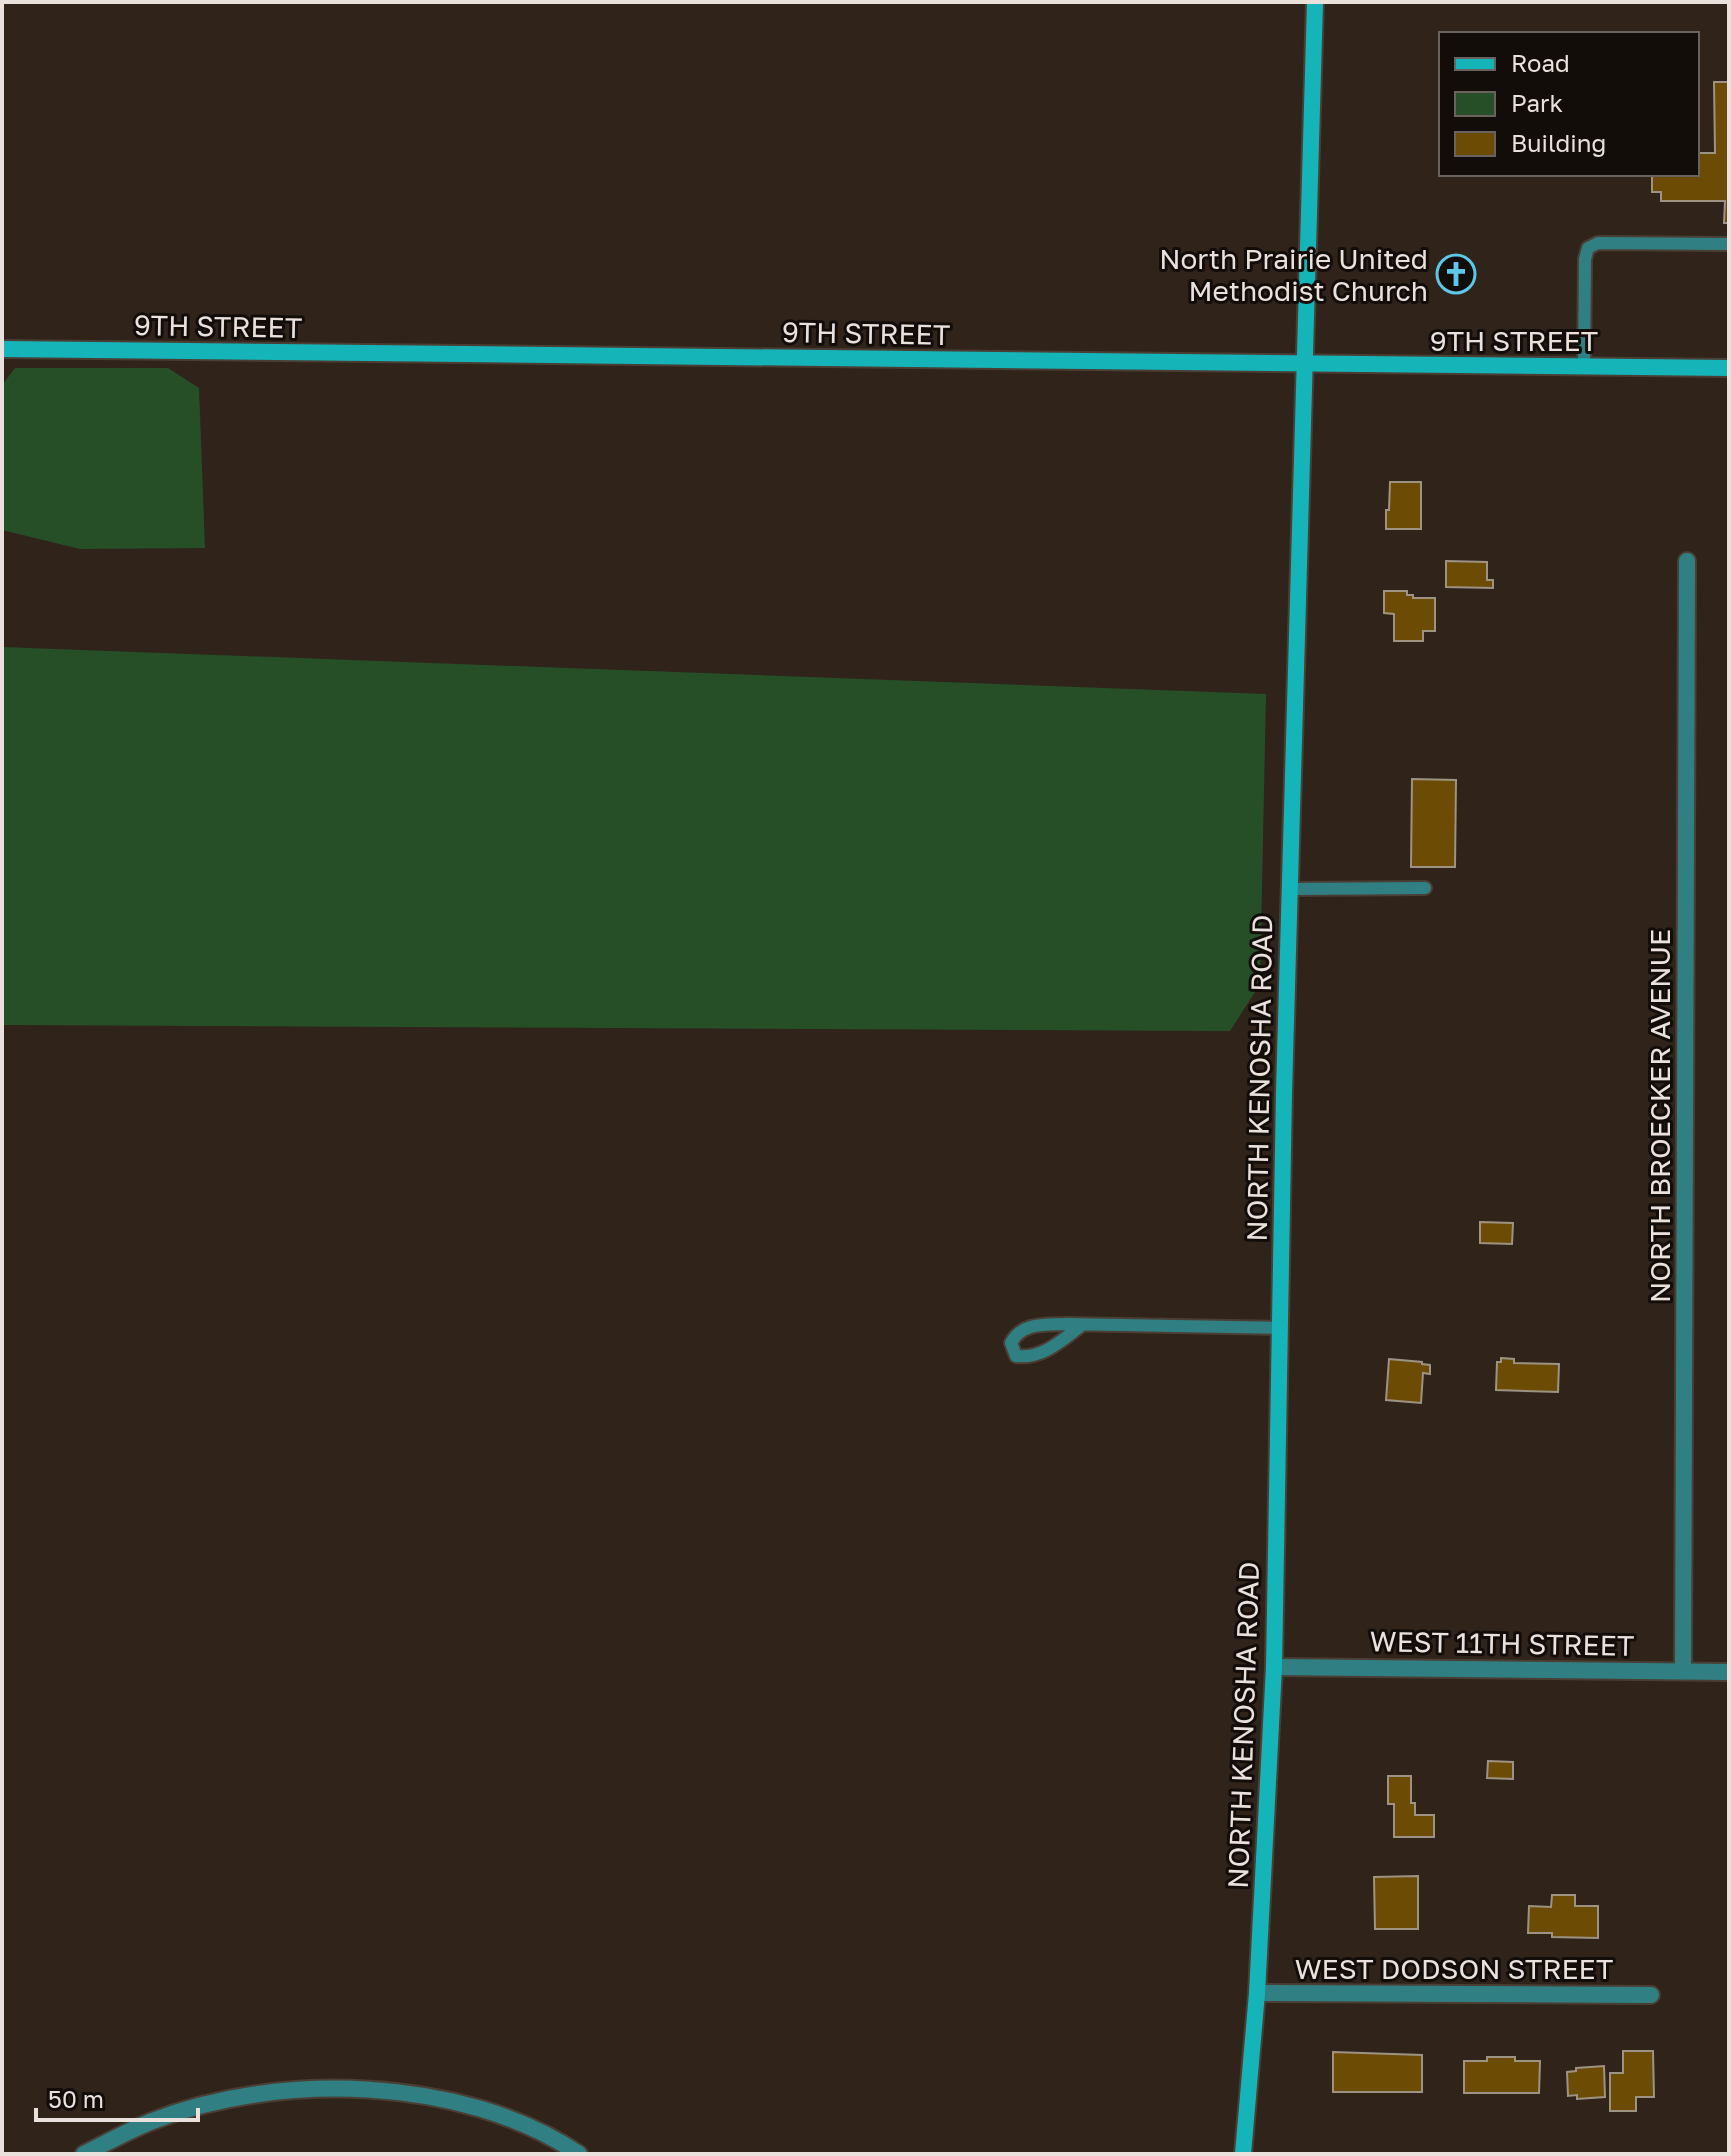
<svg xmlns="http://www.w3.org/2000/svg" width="1731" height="2156" font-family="'Golos Text',sans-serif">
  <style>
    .green { fill: #264f28 }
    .building { fill: #6c4b05; stroke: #9d9383; stroke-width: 2 }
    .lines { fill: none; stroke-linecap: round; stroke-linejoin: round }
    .lane-casing { stroke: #4a3e35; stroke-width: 16 }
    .street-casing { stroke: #4a3e35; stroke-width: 20 }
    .secondary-casing { stroke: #4a3e35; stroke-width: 20 }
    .lane { stroke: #308083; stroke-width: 12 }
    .street { stroke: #308083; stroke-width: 16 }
    .secondary { stroke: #15b4b8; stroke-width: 16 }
    .labels { text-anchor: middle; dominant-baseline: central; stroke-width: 6; stroke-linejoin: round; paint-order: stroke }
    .poi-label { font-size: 28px; fill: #ebe1dc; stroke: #130d0a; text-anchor: end }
    .street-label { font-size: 28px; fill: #ebe1dc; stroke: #130d0a }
  </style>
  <rect width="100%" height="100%" fill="#30231a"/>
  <g class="green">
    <polygon points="15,368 168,368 199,388 205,548 80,549 2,530 2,385"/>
    <polygon points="2,647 1266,694 1260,984 1230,1031 2,1025"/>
  </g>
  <g class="building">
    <polygon points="1714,82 1729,82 1729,223 1724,223 1725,201 1661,201 1661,192 1652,192 1652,174 1697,174 1697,153 1715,153"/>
    <polygon points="1390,482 1421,482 1421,529 1386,529 1386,510 1389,510"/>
    <polygon points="1446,561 1487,562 1487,580 1493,580 1493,588 1446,587"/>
    <polygon points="1384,591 1407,591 1407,595 1413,595 1413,598 1435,598 1435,631 1423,631 1423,641 1394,641 1394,614 1384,613"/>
    <polygon points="1412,779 1456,780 1455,867 1411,867"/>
    <polygon points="1480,1222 1513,1223 1512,1244 1480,1243"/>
    <polygon points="1501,1358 1514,1359 1514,1363 1559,1364 1558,1392 1496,1390 1497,1362 1501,1362"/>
    <polygon points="1389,1359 1422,1362 1422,1364 1430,1365 1430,1374 1423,1373 1421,1403 1386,1400"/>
    <polygon points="1488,1761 1513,1762 1513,1779 1487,1778"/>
    <polygon points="1388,1776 1411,1776 1411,1803 1415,1803 1415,1815 1434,1815 1434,1837 1394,1837 1394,1804 1388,1804"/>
    <polygon points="1418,1876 1418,1929 1375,1929 1374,1877"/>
    <polygon points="1552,1895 1575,1895 1575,1906 1598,1906 1598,1938 1552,1937 1552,1933 1528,1933 1529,1906 1551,1907"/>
    <polygon points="1623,2051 1653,2051 1654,2097 1636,2097 1636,2111 1610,2111 1610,2073 1623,2073"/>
    <polygon points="1333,2052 1422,2055 1422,2092 1333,2092"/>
    <polygon points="1487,2057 1515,2057 1515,2061 1540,2061 1539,2093 1464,2093 1464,2061 1487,2061"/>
    <polygon points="1604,2066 1605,2097 1577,2099 1577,2095 1568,2096 1567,2072 1576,2071 1576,2068"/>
  </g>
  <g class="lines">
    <g class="lane-casing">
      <g id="lane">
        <polyline points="1584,366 1585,259 1588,248 1598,243 1729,244"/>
        <polyline points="1290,889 1425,888"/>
        <path d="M1082,1325C1062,1340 1043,1359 1016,1356L1011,1343C1022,1322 1045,1325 1066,1324L1280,1328"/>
      </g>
    </g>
    <g class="street-casing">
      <g id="street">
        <polyline points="1274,1667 1729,1672"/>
        <polyline points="1683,1671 1687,561"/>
        <polyline points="1257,1993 1651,1995"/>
        <path d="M84,2154C106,2143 128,2131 150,2122C278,2071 463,2076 579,2154"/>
      </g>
    </g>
    <g class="secondary-casing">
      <g id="secondary">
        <polyline points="2,349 1729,368"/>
        <polyline points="1243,2154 1257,1993 1274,1667 1284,1092 1315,2"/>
      </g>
    </g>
    <use href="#lane" class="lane"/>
    <use href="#street" class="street"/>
    <use href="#secondary" class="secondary"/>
  </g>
  <defs>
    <g id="church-ring" transform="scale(2)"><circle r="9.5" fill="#130d0a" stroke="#5cc7e8" stroke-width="1.5"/><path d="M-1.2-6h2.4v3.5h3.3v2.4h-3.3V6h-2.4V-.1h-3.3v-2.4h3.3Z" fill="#5cc7e8"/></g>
  </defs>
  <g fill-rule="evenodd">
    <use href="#church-ring" x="1456" y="274"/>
  </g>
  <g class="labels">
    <g class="poi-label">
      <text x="1428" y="258">North Prairie United<tspan x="1428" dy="32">Methodist Church</tspan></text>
    </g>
    <g class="street-label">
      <text transform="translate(218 326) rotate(1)">9TH STREET</text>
      <text transform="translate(866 333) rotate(1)">9TH STREET</text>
      <text x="1514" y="340">9TH STREET</text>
      <text transform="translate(1259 1078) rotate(-89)">NORTH KENOSHA ROAD</text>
      <text transform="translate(1659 1116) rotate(-90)">NORTH BROECKER AVENUE</text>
      <text transform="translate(1502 1643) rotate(1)">WEST 11TH STREET</text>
      <text transform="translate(1243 1725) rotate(-88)">NORTH KENOSHA ROAD</text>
      <text x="1454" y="1968">WEST DODSON STREET</text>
    </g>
  </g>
  <rect width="1731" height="2156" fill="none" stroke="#ebe1dc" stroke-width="8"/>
  <rect x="1439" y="32" width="260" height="144" fill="#130d0a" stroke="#69625e" stroke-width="2"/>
  <rect x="1455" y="58" width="40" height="12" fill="#15b4b8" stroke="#69625e" stroke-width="2"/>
  <text x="1511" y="72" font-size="24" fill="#ebe1dc">Road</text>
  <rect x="1455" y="92" width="40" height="24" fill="#264f28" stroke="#69625e" stroke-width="2"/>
  <text x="1511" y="112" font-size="24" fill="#ebe1dc">Park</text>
  <rect x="1455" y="132" width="40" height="24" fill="#6c4b05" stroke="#69625e" stroke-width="2"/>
  <text x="1511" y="152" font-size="24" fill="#ebe1dc">Building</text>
  <path d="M36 2108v12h162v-12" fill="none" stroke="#ebe1dc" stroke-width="4"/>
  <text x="48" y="2108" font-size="24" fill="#ebe1dc" stroke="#130d0a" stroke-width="6" paint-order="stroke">50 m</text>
</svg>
